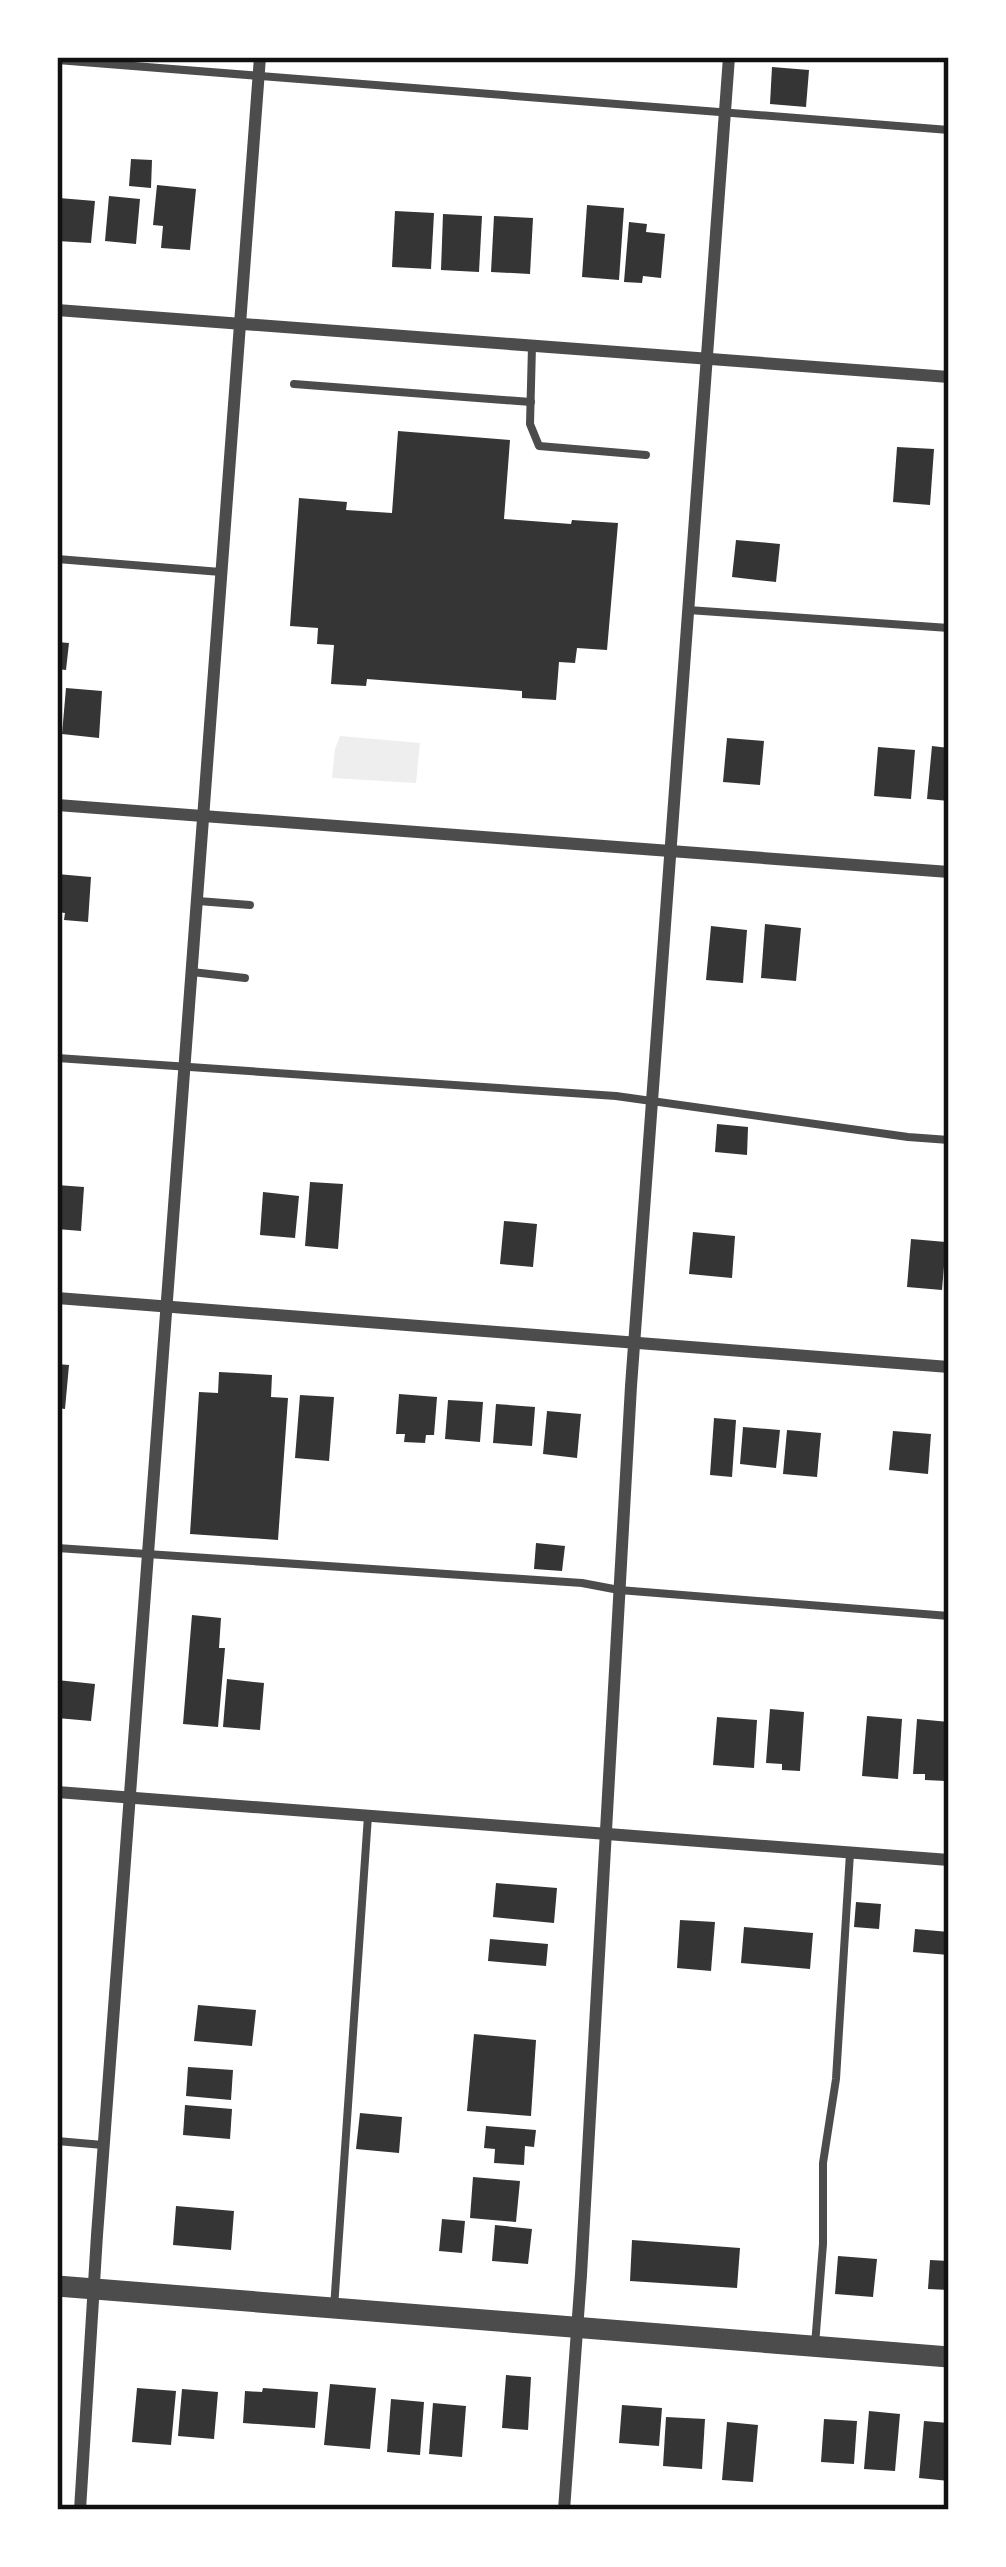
<svg xmlns="http://www.w3.org/2000/svg" width="1006" height="2567" font-family="Ubuntu,sans-serif">
  <style>
    .green { fill: #eee }
    .building { fill: #353535 }
    .lines { fill: none; stroke-linecap: round; stroke-linejoin: round }
    .service { stroke: #4c4c4c; stroke-width: 8 }
    .minor { stroke: #4c4c4c; stroke-width: 12 }
    .tertiary { stroke: #4c4c4c; stroke-width: 21 }
    .neatline { fill: none; stroke: #111; stroke-width: 4.5 }
  </style>
  <rect width="100%" height="100%" fill="#fff"/>
  <polygon class="green" points="340,736 420,743 416,783 332,778 335,749"/>
  <g class="building">
    <polygon points="772,67 809,70 806,107 770,104"/>
    <polygon points="131,159 152,160 151,188 129,186"/>
    <polygon points="157,185 196,189 190,250 161,248 163,226 153,225"/>
    <polygon points="109,196 140,199 136,244 105,241"/>
    <polygon points="59,198 95,201 91,243 57,241"/>
    <polygon points="587,205 624,208 619,280 582,277"/>
    <polygon points="395,211 434,213 431,269 392,267"/>
    <polygon points="443,214 482,216 479,272 441,270"/>
    <polygon points="494,216 533,218 530,274 491,272"/>
    <polygon points="629,222 647,224 646,232 665,234 661,278 643,276 642,283 624,282"/>
    <polygon points="398,431 510,440 504,519 571,524 572,520 618,523 607,650 577,648 575,663 559,662 556,700 522,698 522,691 367,679 366,686 331,684 334,645 317,644 318,628 290,626 299,498 347,502 346,510 392,513"/>
    <polygon points="897,447 934,449 930,505 893,502"/>
    <polygon points="736,540 780,544 776,582 732,577"/>
    <polygon points="57,642 69,643 66,670 57,669"/>
    <polygon points="66,688 102,691 99,738 62,734"/>
    <polygon points="727,738 764,741 760,785 723,782"/>
    <polygon points="932,746 949,748 949,801 927,799"/>
    <polygon points="878,747 915,750 911,799 874,796"/>
    <polygon points="57,874 91,877 88,922 64,920 65,913 57,912"/>
    <polygon points="765,924 801,928 796,981 761,978"/>
    <polygon points="711,926 747,930 743,983 706,980"/>
    <polygon points="717,1124 748,1127 747,1155 715,1152"/>
    <polygon points="310,1182 343,1184 338,1249 305,1246"/>
    <polygon points="57,1185 84,1187 81,1231 57,1229"/>
    <polygon points="263,1192 299,1196 295,1238 260,1235"/>
    <polygon points="504,1221 537,1224 533,1267 500,1264"/>
    <polygon points="693,1232 735,1236 732,1278 689,1274"/>
    <polygon points="911,1239 946,1242 942,1290 907,1287"/>
    <polygon points="57,1364 69,1365 65,1409 57,1408"/>
    <polygon points="219,1372 272,1375 271,1397 288,1398 278,1540 190,1534 199,1392 218,1393"/>
    <polygon points="399,1394 437,1397 434,1435 426,1435 425,1443 404,1442 405,1434 396,1434"/>
    <polygon points="300,1395 334,1397 329,1461 295,1458"/>
    <polygon points="448,1400 483,1402 480,1442 445,1439"/>
    <polygon points="496,1404 535,1407 532,1446 493,1443"/>
    <polygon points="547,1411 581,1414 577,1458 543,1454"/>
    <polygon points="714,1418 736,1420 732,1477 710,1475"/>
    <polygon points="743,1427 780,1430 776,1468 740,1464"/>
    <polygon points="787,1430 821,1433 817,1477 783,1474"/>
    <polygon points="893,1431 931,1434 928,1474 889,1470"/>
    <polygon points="536,1543 565,1546 562,1571 534,1569"/>
    <polygon points="192,1615 221,1618 219,1648 225,1648 218,1727 183,1724"/>
    <polygon points="227,1679 264,1683 260,1730 223,1727"/>
    <polygon points="57,1680 95,1684 91,1721 57,1718"/>
    <polygon points="770,1709 804,1712 800,1771 782,1770 782,1764 766,1763"/>
    <polygon points="867,1716 902,1719 898,1779 862,1776"/>
    <polygon points="717,1717 757,1720 754,1768 713,1765"/>
    <polygon points="917,1719 949,1722 946,1781 925,1780 925,1774 913,1774"/>
    <polygon points="496,1883 557,1888 554,1923 493,1917"/>
    <polygon points="856,1902 881,1904 879,1929 854,1927"/>
    <polygon points="680,1920 715,1922 711,1971 677,1968"/>
    <polygon points="744,1927 813,1933 810,1969 741,1963"/>
    <polygon points="915,1929 949,1932 949,1955 913,1952"/>
    <polygon points="490,1939 548,1944 546,1966 488,1961"/>
    <polygon points="198,2005 256,2010 252,2046 194,2041"/>
    <polygon points="474,2034 536,2040 531,2116 467,2111"/>
    <polygon points="188,2067 233,2070 231,2100 186,2096"/>
    <polygon points="185,2105 232,2109 230,2139 183,2135"/>
    <polygon points="360,2113 402,2117 399,2153 356,2149"/>
    <polygon points="486,2126 536,2130 534,2147 525,2146 524,2165 494,2163 495,2149 484,2148"/>
    <polygon points="473,2177 520,2181 516,2222 470,2218"/>
    <polygon points="176,2206 234,2211 231,2250 173,2245"/>
    <polygon points="442,2219 465,2221 462,2253 439,2251"/>
    <polygon points="495,2225 532,2229 528,2264 492,2261"/>
    <polygon points="632,2240 740,2248 737,2288 630,2281"/>
    <polygon points="838,2256 877,2259 873,2297 835,2294"/>
    <polygon points="930,2260 949,2261 949,2290 928,2289"/>
    <polygon points="506,2375 531,2377 528,2430 502,2428"/>
    <polygon points="330,2384 376,2388 370,2449 324,2445"/>
    <polygon points="137,2388 176,2391 171,2445 132,2442"/>
    <polygon points="263,2388 318,2392 315,2428 243,2423 245,2391 262,2392"/>
    <polygon points="182,2389 218,2392 214,2439 178,2436"/>
    <polygon points="391,2399 424,2402 420,2455 387,2452"/>
    <polygon points="433,2403 466,2406 462,2457 429,2454"/>
    <polygon points="622,2405 662,2408 659,2446 619,2443"/>
    <polygon points="869,2411 900,2414 895,2471 864,2469"/>
    <polygon points="666,2417 705,2419 702,2469 663,2466"/>
    <polygon points="824,2419 857,2421 854,2464 821,2462"/>
    <polygon points="924,2421 949,2423 949,2481 919,2478"/>
    <polygon points="727,2422 758,2425 753,2482 722,2480"/>
  </g>
  <g class="lines">
    <g class="service">
      <polyline points="57,60 949,130"/>
      <polyline points="532,346 530,424 539,446 646,455"/>
      <polyline points="294,384 531,402"/>
      <polyline points="57,559 221,572"/>
      <polyline points="688,610 949,628"/>
      <polyline points="198,901 250,905"/>
      <polyline points="192,972 245,978"/>
      <polyline points="57,1058 616,1096 908,1137 949,1140"/>
      <polyline points="57,1548 582,1583 619,1590 949,1616"/>
      <polyline points="57,2141 103,2145"/>
      <polyline points="334,2308 368,1816"/>
      <polyline points="815,2345 823,2244 823,2163 836,2079 850,1853"/>
      <polyline points="57,2509 75,2510"/>
    </g>
    <g class="minor">
      <polyline points="57,310 949,377"/>
      <polyline points="57,805 949,872"/>
      <polyline points="57,1298 949,1367"/>
      <polyline points="57,1792 949,1860"/>
      <polyline points="80,2510 97,2235 260,57"/>
      <polyline points="564,2510 581,2275 631,1386 729,57"/>
    </g>
    <polyline class="tertiary" points="57,2286 949,2357"/>
  </g>
  <rect width="1006" height="2567" fill="none" stroke="#ffffff" stroke-width="120"/>
  <rect x="60" y="60" width="886" height="2447" class="neatline"/>
</svg>
